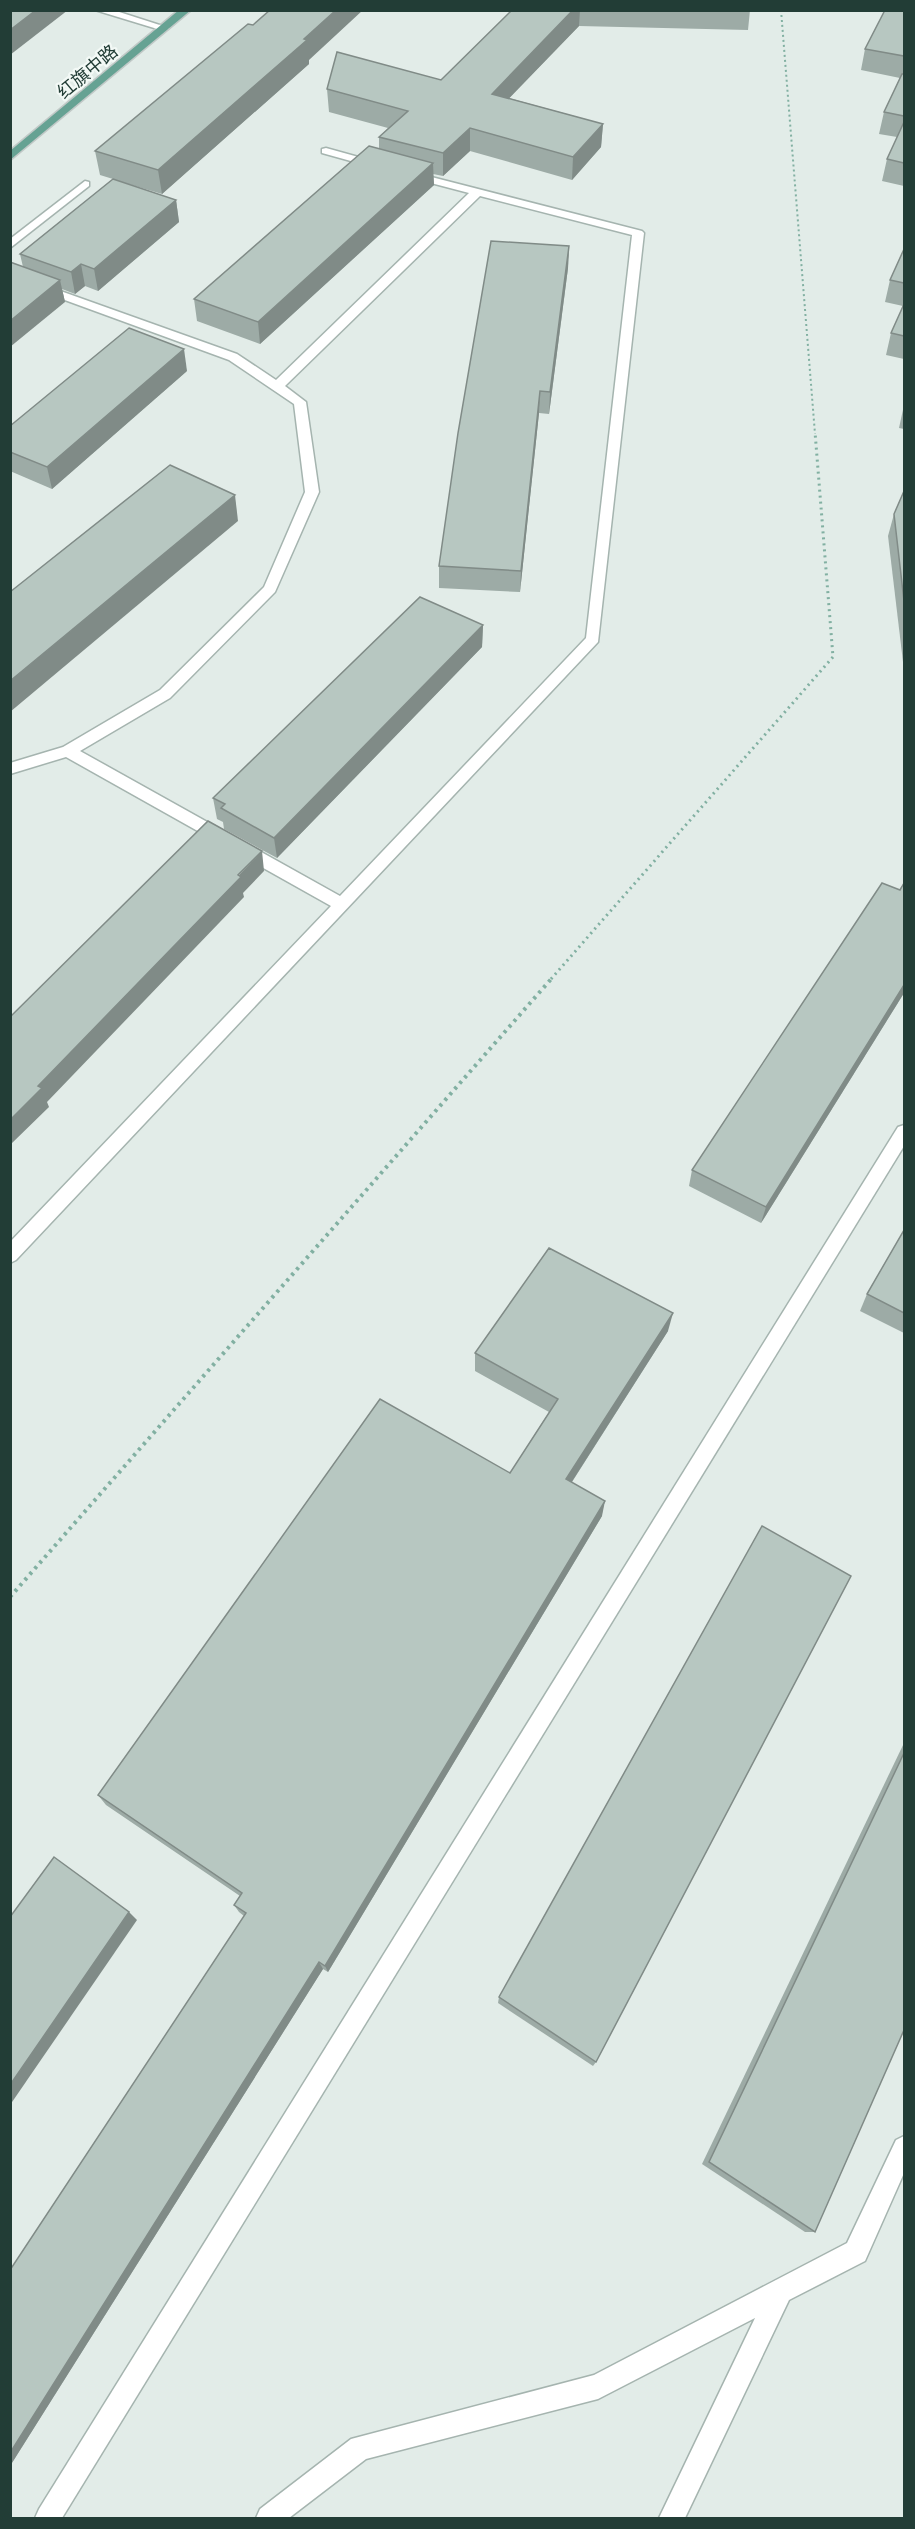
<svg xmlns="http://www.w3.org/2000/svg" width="915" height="2529" font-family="Commissioner,'Noto Sans SC',sans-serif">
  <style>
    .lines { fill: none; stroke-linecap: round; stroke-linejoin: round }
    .minor-casing { stroke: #a5b4af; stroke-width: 3 }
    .major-casing { stroke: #c1c9c7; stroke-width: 3 }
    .path-far2 { stroke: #82b0a2; stroke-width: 2; stroke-dasharray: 2 3; stroke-linecap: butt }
    .path-far1 { stroke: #82b0a2; stroke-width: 3; stroke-dasharray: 2 4; stroke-linecap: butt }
    .path { stroke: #82b0a2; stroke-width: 4; stroke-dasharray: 3 4.5; stroke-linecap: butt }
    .minor { fill: #fff; fill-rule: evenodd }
    .major { fill: #66a293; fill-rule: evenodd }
    .wall { fill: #9daba6 }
    .shaded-wall { fill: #808b87 }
    .building { fill: #b7c7c1; stroke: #808b87; stroke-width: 1.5 }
    .labels { text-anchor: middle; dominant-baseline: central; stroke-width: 4.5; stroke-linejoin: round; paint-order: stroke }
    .far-street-label { font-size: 18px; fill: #223d36; stroke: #f3f9f6 }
  </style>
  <rect width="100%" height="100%" fill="#e2ece8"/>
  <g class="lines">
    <g class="minor-casing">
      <g id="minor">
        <polygon points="95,10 113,10 169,28 164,31"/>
        <polygon points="326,148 380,163 382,165 376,168 322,153 322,149"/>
        <path d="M412,172L642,231L644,233L598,642L16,1260L10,1263V1242L331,906L66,757L10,774V763L63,747L160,690L264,587L305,492L294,404L229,360L10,280V273L237,354L276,380L469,193L408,177V173ZM480,196L632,235L586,638L340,896L80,751L170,698L275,592L319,492L306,402L285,386Z"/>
        <polygon points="85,181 89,182 89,186 10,248 10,239"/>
        <polygon points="904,1125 904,1146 62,2518 35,2518 39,2509 898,1127"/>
        <polygon points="904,2136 904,2173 865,2261 789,2300 685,2518 659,2518 755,2318 598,2399 366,2459 289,2518 256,2518 260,2509 351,2439 594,2375 847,2243 896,2140"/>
      </g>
    </g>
    <g class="major-casing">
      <polygon id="major" points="179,10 191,10 10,160 10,151"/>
    </g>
    <polyline class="path-far2" points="781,10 815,434"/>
    <polyline class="path-far1" points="551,979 833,657 815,432"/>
    <polyline class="path" points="10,1597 552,978"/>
    <use href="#minor" class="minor"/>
    <use href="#major" class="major"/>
  </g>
  <g class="wall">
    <polygon points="512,10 750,10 748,30 579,26 509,98 603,124 601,147 572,180 470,151 443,176 433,174 434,185 260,344 197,321 194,299 379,149 379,137 388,128 329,112 327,89 441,80"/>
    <polygon points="904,10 904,186 882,181 887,159 897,137 879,134 884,112 900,78 861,70 865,49"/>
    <polygon points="309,60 309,64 162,194 115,180 176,200 179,222 98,291 85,286 75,294 62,289 65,302 23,267 20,254 113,179 100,175 95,151"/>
    <polygon points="569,246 568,268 549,414 539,413 520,592 439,588 439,566"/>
    <polygon points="904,249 904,359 886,355 891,333 903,306 885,302 890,280"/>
    <polygon points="187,371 52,489 10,471 10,426"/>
    <polygon points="904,405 904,429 899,428"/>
    <polygon points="904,491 904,662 903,662 888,536 894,514"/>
    <polygon points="483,625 482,647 277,858 224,829 223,822 217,819 213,798"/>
    <polygon points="904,883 904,993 761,1223 689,1186 692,1170"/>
    <polygon points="904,1230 904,1333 860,1311 867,1294"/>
    <polygon points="668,1331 572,1482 602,1516 328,1972 323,1969 10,2466 10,2270 244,1916 239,1912 234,1905 240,1896 106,1805 98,1795 510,1473 549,1412 475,1371 475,1353"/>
    <polygon points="904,1743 904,2030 815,2232 805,2232 702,2164"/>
    <polygon points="499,1997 596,2062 593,2066 498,2003"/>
  </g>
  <g class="shaded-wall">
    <polygon points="36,10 68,10 10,55 10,30"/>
    <polygon points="336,10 363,10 309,60 309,64 162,194 158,170"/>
    <polygon points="573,10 580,10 579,26 491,117 492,94"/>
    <polygon points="603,124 601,147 572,180 573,157"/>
    <polygon points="470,128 470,151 443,176 443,153"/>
    <polygon points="433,163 434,185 260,344 258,322"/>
    <polygon points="176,200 179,222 98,291 94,269"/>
    <polygon points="569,246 568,268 549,414 550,392"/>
    <polygon points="81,264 85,286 75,294 71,272"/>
    <polygon points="60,280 65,302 10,347 10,321"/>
    <polygon points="184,349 187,371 52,489 47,467"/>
    <polygon points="540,391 539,413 520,592 521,571"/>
    <polygon points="235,495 238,521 10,712 10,681"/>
    <polygon points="483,625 482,647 277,858 274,838"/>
    <polygon points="262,851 264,871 243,893 244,897 47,1102 49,1107 10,1145 10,1120 38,1086"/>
    <polygon points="904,985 904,993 761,1223 766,1207"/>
    <polygon points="673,1313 668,1331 564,1494 566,1479"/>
    <polygon points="605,1501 602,1516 328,1972 325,1966"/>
    <polygon points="129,1912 137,1920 10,2105 10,2085"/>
    <polygon points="319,1962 323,1969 10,2466 10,2453"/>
  </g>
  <g class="building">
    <polygon points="10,10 36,10 10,30"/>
    <polygon points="270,10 336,10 304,39 307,40 158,170 95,151 248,24 253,25"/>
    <polygon points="512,10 573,10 492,94 603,124 573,157 470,128 443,153 379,137 408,111 327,89 337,52 441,80"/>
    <polygon points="885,10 904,10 904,56 865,49"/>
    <polygon points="902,74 904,74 904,116 884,112"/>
    <polygon points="904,122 904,163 887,159"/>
    <polygon points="369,146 433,163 258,322 194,299"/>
    <polygon points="113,179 176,200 94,269 81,264 71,272 20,254"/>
    <polygon points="491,241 569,246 550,392 540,391 521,571 439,566 458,433"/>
    <polygon points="904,249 904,283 890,280"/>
    <polygon points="10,262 60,280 10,321"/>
    <polygon points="904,304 904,336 891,333"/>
    <polygon points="129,328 184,349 47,467 10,452 10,426"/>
    <polygon points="170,465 235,495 10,681 10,592"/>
    <polygon points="904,491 904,601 894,514"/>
    <polygon points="420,597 483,625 274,838 221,808 225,804 213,798"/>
    <polygon points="208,821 262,851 238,875 241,877 38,1086 42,1088 10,1120 10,1017"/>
    <polygon points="882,883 900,890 904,883 904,985 766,1207 692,1170"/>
    <polygon points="904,1230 904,1313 867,1294"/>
    <polygon points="549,1248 673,1313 566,1479 605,1501 325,1966 319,1962 10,2453 10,2270 246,1913 234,1905 242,1893 98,1795 380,1399 510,1473 558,1399 475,1353"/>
    <polygon points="762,1526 851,1576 596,2062 499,1997"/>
    <polygon points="904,1753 904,2030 815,2232 709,2162"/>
    <polygon points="54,1857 129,1912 10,2085 10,1917"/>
  </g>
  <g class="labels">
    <g class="far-street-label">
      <text transform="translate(87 71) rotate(-40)">红旗中路</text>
    </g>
  </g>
  <rect width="915" height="2529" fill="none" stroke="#223d36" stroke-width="24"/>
</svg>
